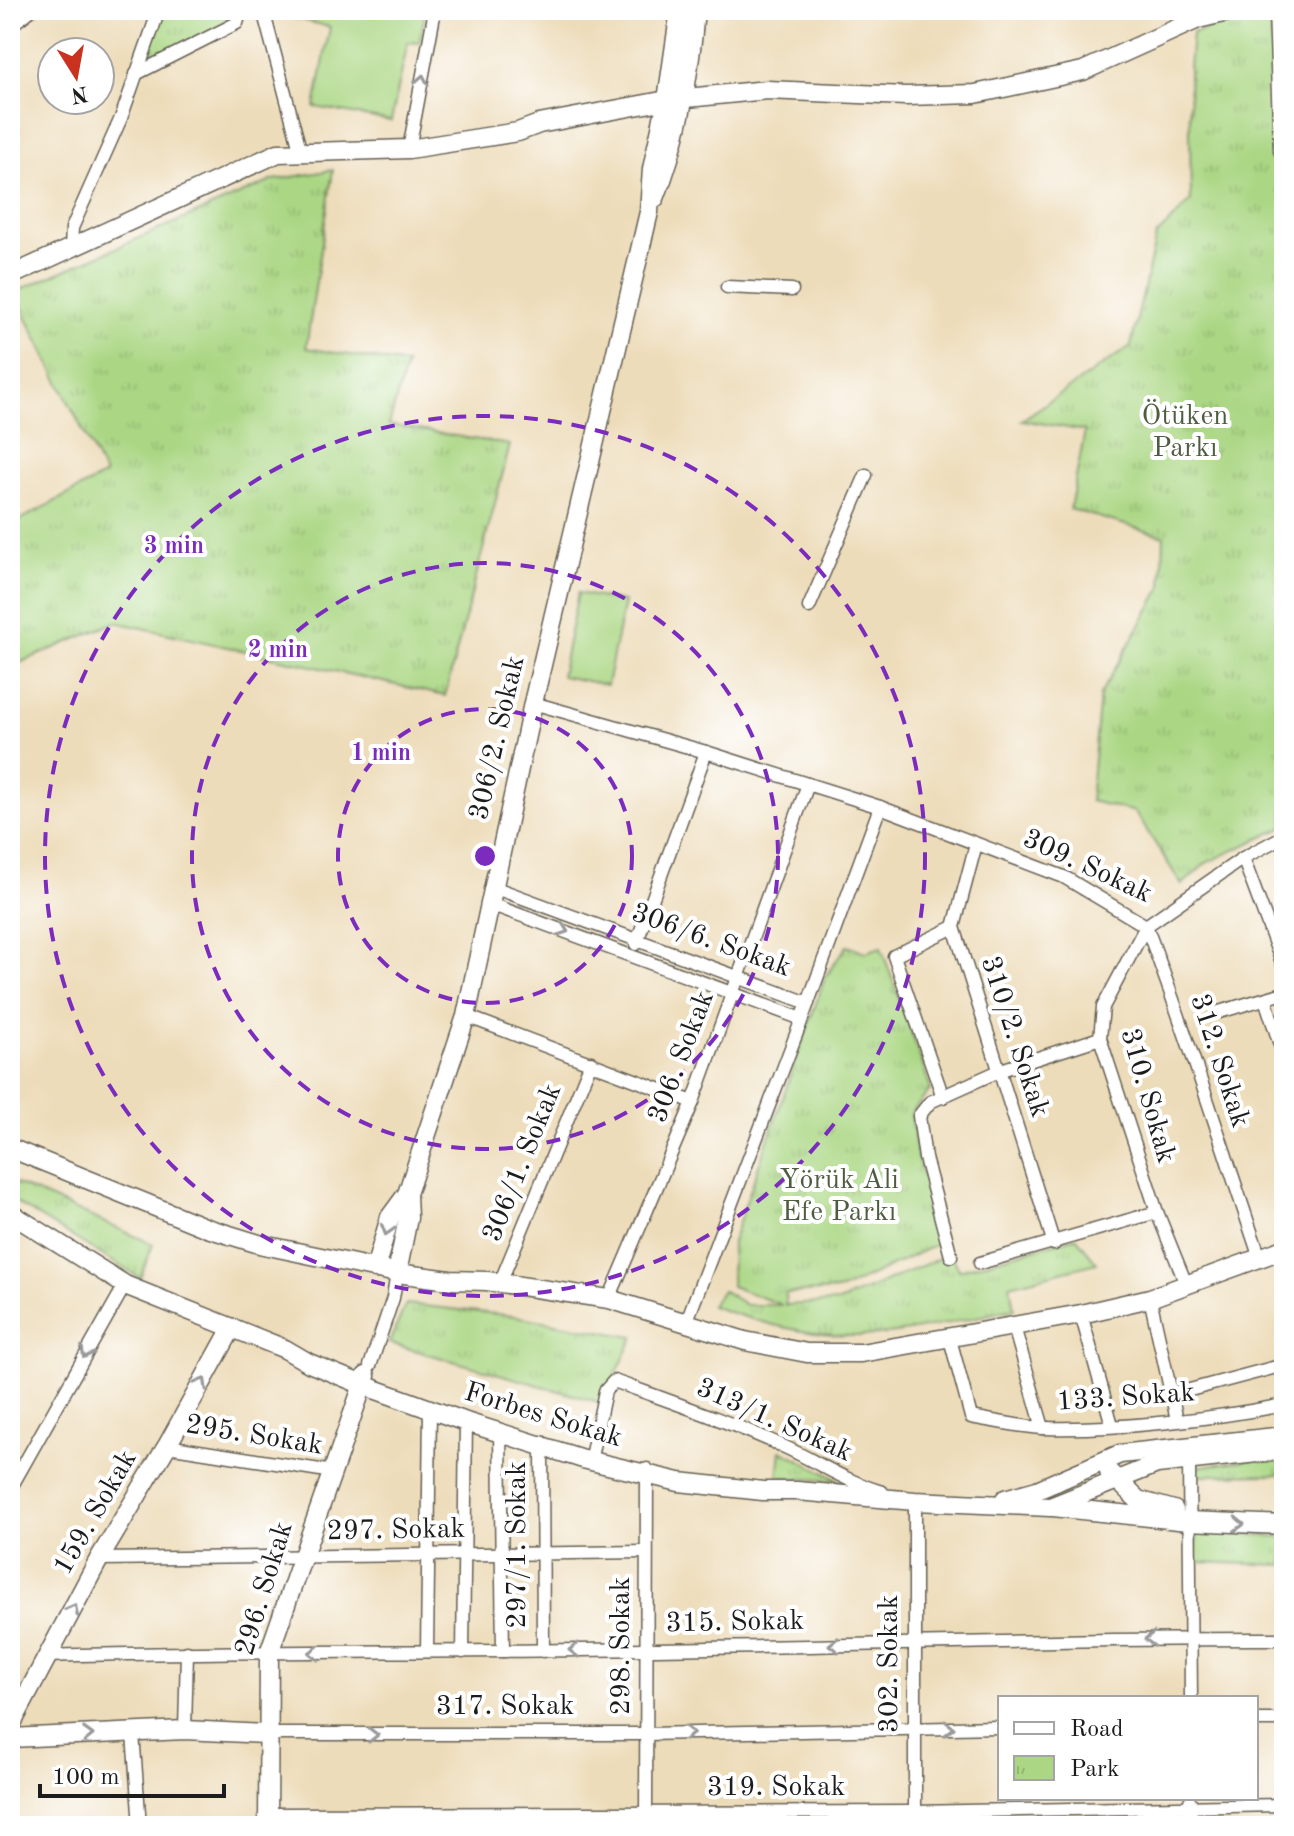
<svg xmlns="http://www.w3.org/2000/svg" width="1294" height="1836" font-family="'Old Standard TT',serif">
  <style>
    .grass { fill: #abd784; stroke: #647a50; stroke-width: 2 }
    .park { fill: url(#park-tufts); stroke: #647a50; stroke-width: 2 }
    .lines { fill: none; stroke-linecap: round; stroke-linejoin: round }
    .street-casing { stroke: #655f53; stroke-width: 15 }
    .secondary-casing { stroke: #655f53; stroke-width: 21 }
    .street { stroke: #fff; stroke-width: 12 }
    .secondary { stroke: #fff; stroke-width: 18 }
    .oneway { stroke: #999 }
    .ring { fill: none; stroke: #7b2cbf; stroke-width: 4; stroke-dasharray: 14 10 }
    .labels { text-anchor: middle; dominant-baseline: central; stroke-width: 8; stroke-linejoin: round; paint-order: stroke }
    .park-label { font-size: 28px; fill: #4e5d40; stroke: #fff }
    .street-label { font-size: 28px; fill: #1c1c1c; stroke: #fff }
    .centre { fill: #7b2cbf; stroke: #fff; stroke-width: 4 }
    .ring-label { font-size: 24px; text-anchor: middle; font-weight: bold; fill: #7b2cbf; stroke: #fff; stroke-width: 8; stroke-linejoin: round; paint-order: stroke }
  </style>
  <defs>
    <pattern id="park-tufts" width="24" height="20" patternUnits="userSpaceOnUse" patternTransform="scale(2)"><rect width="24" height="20" fill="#abd784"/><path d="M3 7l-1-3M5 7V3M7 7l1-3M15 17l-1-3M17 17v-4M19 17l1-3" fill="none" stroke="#93b871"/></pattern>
  </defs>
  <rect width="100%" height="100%" fill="#fff"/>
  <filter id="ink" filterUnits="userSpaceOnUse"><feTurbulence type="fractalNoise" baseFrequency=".0125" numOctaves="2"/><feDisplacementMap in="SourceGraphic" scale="16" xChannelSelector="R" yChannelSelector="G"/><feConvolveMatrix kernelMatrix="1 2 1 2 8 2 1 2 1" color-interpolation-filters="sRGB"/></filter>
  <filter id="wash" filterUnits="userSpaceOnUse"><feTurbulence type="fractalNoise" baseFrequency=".006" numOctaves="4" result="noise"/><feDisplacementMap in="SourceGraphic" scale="32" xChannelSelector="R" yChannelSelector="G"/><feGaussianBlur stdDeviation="1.8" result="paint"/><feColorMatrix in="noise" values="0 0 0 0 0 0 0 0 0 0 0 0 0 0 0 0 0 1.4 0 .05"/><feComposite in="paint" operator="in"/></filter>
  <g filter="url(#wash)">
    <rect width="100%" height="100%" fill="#eddcb9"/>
    <g class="grass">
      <polygon points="287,10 426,10 419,43 408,42 391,121 315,107 330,27 286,16"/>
      <polygon points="578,593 624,602 607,685 561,676"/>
    </g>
    <g class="park">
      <polygon points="165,10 210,10 236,21 142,68"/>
      <polygon points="1269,13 1284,158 1284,827 1206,863 1182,885 1135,812 1090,801 1100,695 1162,587 1164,536 1070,509 1085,431 1022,420 1131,346 1156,236 1191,201 1189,68 1192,33"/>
      <polygon points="333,170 306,348 406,364 389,425 510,445 445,696 116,622 10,667 10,525 105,475 14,292 274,180"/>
      <path d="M847,946L866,952L881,947L931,1089L911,1113L917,1157L944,1241L841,1290L786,1293L785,1305L839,1302L951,1253L959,1270L1076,1237L1097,1263L1010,1285L1014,1309C967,1318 901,1337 855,1336C806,1336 758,1322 711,1306L722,1290L746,1305H782L731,1286L732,1242L826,975Z"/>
      <polygon points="10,1181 153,1244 140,1278 10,1199"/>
      <polygon points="406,1304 515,1316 634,1337 602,1403 389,1343"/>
      <polygon points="781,1450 840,1481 778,1477"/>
      <polygon points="1284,1455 1284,1474 1195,1475 1196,1467"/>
      <polygon points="1197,1531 1284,1537 1284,1565 1196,1562"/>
    </g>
  </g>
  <g filter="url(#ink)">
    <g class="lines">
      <g class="street-casing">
        <g id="street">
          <polyline points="263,10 301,153"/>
          <polyline points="1275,10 1280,151 1284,158"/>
          <polyline points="10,26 31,10"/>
          <polyline points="136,74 237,23 241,10"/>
          <polyline points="409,149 435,10"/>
          <polyline points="71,248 72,228 121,118 159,10"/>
          <polyline points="727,287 792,290"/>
          <polyline points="809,607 866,475"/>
          <polyline points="533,703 706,752 880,807 1064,877 1146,926"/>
          <polyline points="976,844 954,927 1054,1244"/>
          <polyline points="1243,858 1284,968"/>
          <polyline points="493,887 808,1003"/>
          <polyline points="490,904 802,1019 880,807"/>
          <path d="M1146,926C1188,1035 1222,1147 1260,1258"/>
          <polyline points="636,944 706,752"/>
          <polyline points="1265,999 1284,1057"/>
          <polyline points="1219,1012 1284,993"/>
          <polyline points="466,1016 693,1102"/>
          <polyline points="943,1097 894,956 954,927"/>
          <polyline points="951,1256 925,1158 919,1116 930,1102 1001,1070 1100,1038"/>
          <polyline points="980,1263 1157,1212"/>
          <polyline points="500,1283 591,1062"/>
          <polyline points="1186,1284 1157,1212 1100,1038 1103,1007 1146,926 1243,858 1284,836"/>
          <polyline points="1150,1298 1177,1420"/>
          <polyline points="609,1299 693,1102 808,784"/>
          <polyline points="1081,1314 1112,1425"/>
          <polyline points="686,1323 802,1019"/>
          <polyline points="1014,1327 1043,1428"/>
          <path d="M950,1339L971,1417C995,1421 1020,1427 1044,1428C1119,1430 1211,1419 1284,1405"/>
          <polyline points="370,1366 393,1298 397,1273"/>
          <polyline points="1171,1395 1284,1365"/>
          <polyline points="500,1433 503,1651"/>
          <polyline points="542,1442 543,1651"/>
          <polyline points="167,1446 333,1472"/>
          <path d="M592,1452L605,1391L614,1381C672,1402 731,1422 787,1448C819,1463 847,1482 882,1492"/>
          <polyline points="1189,1461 1191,1698"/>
          <polyline points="10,1489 125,1285"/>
          <polyline points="907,1499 915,1501 915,1826"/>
          <polyline points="99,1559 646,1552"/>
          <polyline points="427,1651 430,1409"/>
          <polyline points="463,1652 466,1422"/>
          <path d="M48,1656C247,1650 445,1653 644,1649C857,1646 1071,1638 1284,1639"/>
          <polyline points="1256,1720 1284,1720"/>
          <polyline points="185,1730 187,1652"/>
          <polyline points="133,1734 140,1826"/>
          <polyline points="267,1734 646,1734 1000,1727"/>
          <polyline points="1190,1801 1191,1826"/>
          <polyline points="268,1814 915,1812 1284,1805"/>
          <polyline points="646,1826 647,1469"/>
        </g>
      </g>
      <g class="secondary-casing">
        <g id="secondary">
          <path d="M655,198C679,140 690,72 695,10"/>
          <polyline points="10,276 278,153 409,149 518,132 539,124 667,100 767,90 906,96 975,94 1083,71 1198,19 1236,10"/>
          <polyline points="10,1148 207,1228 259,1244 397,1273 450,1280 487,1281 609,1299 745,1341 807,1353 861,1353 1081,1314 1150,1298 1284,1249"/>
          <polyline points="10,1213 125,1285 285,1349 309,1363 363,1385 466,1422 583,1459 679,1482 763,1491 797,1491 915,1501 1050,1507 1157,1464 1284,1450"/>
          <polyline points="375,1269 390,1217 407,1194"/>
          <polyline points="397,1273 408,1218 407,1194 466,1016 533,703 649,212 652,169 667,100 680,10"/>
          <polyline points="1109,1472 1138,1500 1174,1510"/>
          <polyline points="1005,1499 1037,1490 1120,1454 1284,1436"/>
          <polyline points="1053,1507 1188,1521 1284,1525"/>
          <polyline points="10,1727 99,1559 167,1446 232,1328"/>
          <polyline points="10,1738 185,1730 267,1734"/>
          <polyline points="268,1826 269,1653 366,1376"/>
        </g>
      </g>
      <use href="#street" class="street"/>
      <use href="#secondary" class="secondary"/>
    </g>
    <defs><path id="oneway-chevron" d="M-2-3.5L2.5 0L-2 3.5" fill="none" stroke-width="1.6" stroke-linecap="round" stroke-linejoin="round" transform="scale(2)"/></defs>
    <g class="oneway">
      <use href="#oneway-chevron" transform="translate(422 80) rotate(-80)"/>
      <use href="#oneway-chevron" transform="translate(563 930) rotate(20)"/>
      <use href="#oneway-chevron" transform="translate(387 1230) rotate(107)"/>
      <use href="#oneway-chevron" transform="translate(86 1353) rotate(119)"/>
      <use href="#oneway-chevron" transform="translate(202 1383) rotate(-61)"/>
      <use href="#oneway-chevron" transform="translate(1239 1524) rotate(2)"/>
      <use href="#oneway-chevron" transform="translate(73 1609) rotate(-62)"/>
      <use href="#oneway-chevron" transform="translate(1150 1639) rotate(179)"/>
      <use href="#oneway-chevron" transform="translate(834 1645) rotate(179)"/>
      <use href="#oneway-chevron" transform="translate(574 1650) rotate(179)"/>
      <use href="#oneway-chevron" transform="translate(314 1653) rotate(179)"/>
      <use href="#oneway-chevron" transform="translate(949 1728) rotate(-1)"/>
      <use href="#oneway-chevron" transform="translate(689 1733) rotate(-1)"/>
      <use href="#oneway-chevron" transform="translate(88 1735) rotate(-2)"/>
      <use href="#oneway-chevron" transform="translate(373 1735)"/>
    </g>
  </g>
  <g class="ring">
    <circle cx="485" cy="856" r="147"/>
    <circle cx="485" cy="856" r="293"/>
    <circle cx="485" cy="856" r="440"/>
  </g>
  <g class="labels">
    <g class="park-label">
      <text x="1185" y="417">Ötüken<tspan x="1185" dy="32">Parkı</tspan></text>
      <text x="839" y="1181">Yörük Ali<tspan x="839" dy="32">Efe Parkı</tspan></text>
    </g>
    <g class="street-label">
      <text transform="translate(498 738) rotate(-77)">306/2. Sokak</text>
      <text transform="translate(1087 867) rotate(25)">309. Sokak</text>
      <text transform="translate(711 941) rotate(20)">306/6. Sokak</text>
      <text transform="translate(1014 1037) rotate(72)">310/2. Sokak</text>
      <text transform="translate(682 1057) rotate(-69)">306. Sokak</text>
      <text transform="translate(1219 1061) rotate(72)">312. Sokak</text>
      <text transform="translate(1147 1096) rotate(74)">310. Sokak</text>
      <text transform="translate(523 1163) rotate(-68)">306/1. Sokak</text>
      <text transform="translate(1126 1398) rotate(-4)">133. Sokak</text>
      <text transform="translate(543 1416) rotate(17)">Forbes Sokak</text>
      <text transform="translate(774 1421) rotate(24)">313/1. Sokak</text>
      <text transform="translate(254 1436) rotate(9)">295. Sokak</text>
      <text transform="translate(96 1513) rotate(-60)">159. Sokak</text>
      <text transform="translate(396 1531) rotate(-1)">297. Sokak</text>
      <text transform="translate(518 1545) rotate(-90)">297/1. Sokak</text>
      <text transform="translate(265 1589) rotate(-73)">296. Sokak</text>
      <text transform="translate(735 1623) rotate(-1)">315. Sokak</text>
      <text transform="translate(622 1646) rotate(-90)">298. Sokak</text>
      <text transform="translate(890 1664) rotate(-90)">302. Sokak</text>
      <text x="505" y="1707">317. Sokak</text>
      <text x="776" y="1788">319. Sokak</text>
    </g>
  </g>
  <circle cx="485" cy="856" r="12" class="centre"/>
  <g class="ring-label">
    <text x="174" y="553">3 min</text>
    <text x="278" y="657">2 min</text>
    <text x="381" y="760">1 min</text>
  </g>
  <rect width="1294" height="1836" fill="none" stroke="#fff" stroke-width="40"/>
  <rect x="998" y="1696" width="260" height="104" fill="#ffffff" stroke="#a4a4a4" stroke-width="2"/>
  <rect x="1014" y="1722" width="40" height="12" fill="#ffffff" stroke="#a4a4a4" stroke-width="2"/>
  <text x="1070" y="1736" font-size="24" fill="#1c1c1c">Road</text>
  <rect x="1014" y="1756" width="40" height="24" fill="url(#park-tufts)" stroke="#a4a4a4" stroke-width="2"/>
  <text x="1070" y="1776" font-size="24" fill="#1c1c1c">Park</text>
  <g transform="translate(76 76) rotate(169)"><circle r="38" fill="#ffffff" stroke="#a4a4a4" stroke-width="2"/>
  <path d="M0-6L14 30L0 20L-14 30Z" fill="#c8321e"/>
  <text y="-12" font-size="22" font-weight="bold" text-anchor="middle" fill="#1c1c1c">N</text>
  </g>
  <path d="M40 1784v12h184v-12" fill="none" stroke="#1c1c1c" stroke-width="4"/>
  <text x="52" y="1784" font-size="24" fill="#1c1c1c" stroke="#ffffff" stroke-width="6" paint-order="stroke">100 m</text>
</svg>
